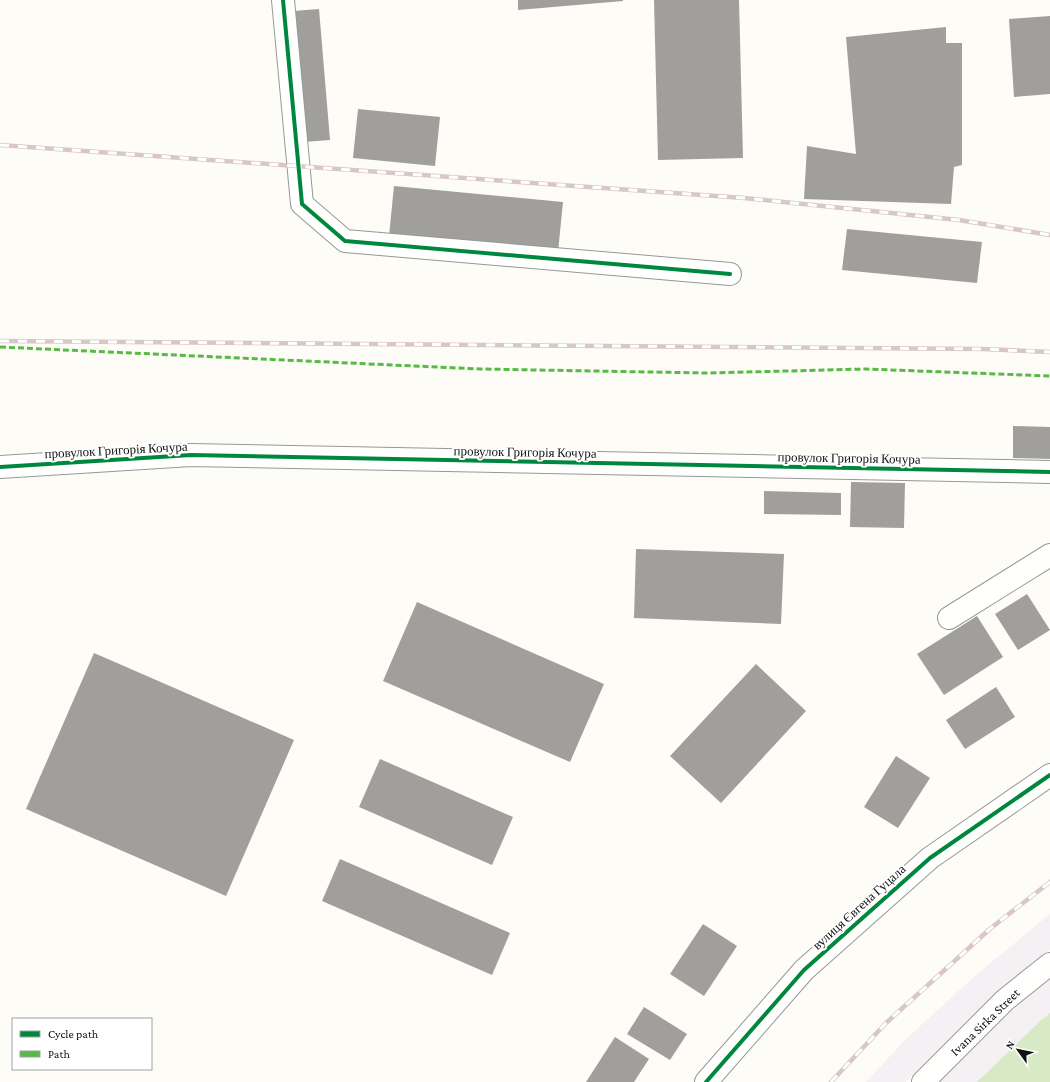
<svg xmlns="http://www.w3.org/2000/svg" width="1050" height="1082" font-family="'Crimson Pro',serif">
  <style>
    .industrial { fill: #f5f0f3 }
    .forest { fill: #d8eac5 }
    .building { fill: #a19f9c }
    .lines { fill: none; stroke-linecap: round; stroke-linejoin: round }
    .minor-casing { stroke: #979795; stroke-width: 24 }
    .minor { stroke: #fffffe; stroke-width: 22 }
    .rail-casing { stroke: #d9c6c7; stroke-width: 4.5 }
    .rail { stroke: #fff; stroke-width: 3; stroke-dasharray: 9; stroke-linecap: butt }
    .quiet { stroke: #58b947; stroke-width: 3; stroke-dasharray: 6 3; stroke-linecap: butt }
    .cycleway-casing { stroke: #fff; stroke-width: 6 }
    .cycleway { stroke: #00873e; stroke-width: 4 }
    .labels { text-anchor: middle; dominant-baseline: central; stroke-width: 4; stroke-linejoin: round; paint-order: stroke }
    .street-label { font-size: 13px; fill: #111; stroke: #fff }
  </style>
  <rect width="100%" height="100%" fill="#fdfcf7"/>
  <g class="industrial">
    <polygon points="1050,914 1050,950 992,998 906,1082 866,1082 904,1041 977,974"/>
    <polygon points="1050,977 1050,1013 1040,1021 977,1082 938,1082 1017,1005"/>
  </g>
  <polygon class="forest" points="1050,1013 1050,1082 977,1082 1040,1021"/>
  <g class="building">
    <polygon points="518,0 623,0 623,1 518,10"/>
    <polygon points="654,0 739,0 743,158 658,160"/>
    <polygon points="319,9 330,140 304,142 293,11"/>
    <polygon points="1050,16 1050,94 1014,97 1009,19"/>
    <polygon points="946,27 946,43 962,43 962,165 954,167 951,204 804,199 807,146 856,154 846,37"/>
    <polygon points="358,109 440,117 435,166 353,158"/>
    <polygon points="394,186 563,202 558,252 389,236"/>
    <polygon points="847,229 982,242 977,283 842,270"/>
    <polygon points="1013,426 1050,427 1050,459 1013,458"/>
    <polygon points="851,482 905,483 904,528 850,527"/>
    <polygon points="764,491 841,493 841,515 764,514"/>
    <polygon points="636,549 784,554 781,624 634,618"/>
    <polygon points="1027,594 1050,630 1018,650 995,614"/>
    <polygon points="417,602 604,684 570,762 383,681"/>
    <polygon points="977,616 1003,657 944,695 917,654"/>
    <polygon points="94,653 294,740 226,896 26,809"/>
    <polygon points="756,664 806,711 721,803 670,756"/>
    <polygon points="996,687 1015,717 965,749 946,720"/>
    <polygon points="896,756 930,778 898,828 864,807"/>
    <polygon points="380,759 513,817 492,865 359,807"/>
    <polygon points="340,859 510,933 492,975 322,901"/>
    <polygon points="703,924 737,946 704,996 670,974"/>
    <polygon points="644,1007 687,1034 670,1060 627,1034"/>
    <polygon points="615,1037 649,1059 634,1082 586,1082"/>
  </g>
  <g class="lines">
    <g class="minor-casing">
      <g id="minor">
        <polyline points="283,0 302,204 345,241 730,274"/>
        <polyline points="0,467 191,455 1050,472"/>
        <polyline points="949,618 1050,555"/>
        <polyline points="706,1082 804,970 930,858 1050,775"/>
        <polyline points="923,1082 1005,1000 1050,964"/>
      </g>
    </g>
    <use href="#minor" class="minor"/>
    <g class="rail-casing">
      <g id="rail">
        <polyline points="0,145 744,198 959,220 1050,235"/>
        <polyline points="0,341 982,349 1050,352"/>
        <polyline points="831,1082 886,1023 991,928 1050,882"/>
      </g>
    </g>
    <use href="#rail" class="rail"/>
    <polyline class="quiet" points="0,347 480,369 707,373 866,369 1050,376"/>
    <g class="cycleway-casing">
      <g id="cycleway">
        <polyline points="283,0 302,204 345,241 730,274"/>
        <polyline points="0,467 191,455 1050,472"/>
        <polyline points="706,1082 804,970 930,858 1050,775"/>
      </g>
    </g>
    <use href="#cycleway" class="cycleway"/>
  </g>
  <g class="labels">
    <g class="street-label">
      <text transform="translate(116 450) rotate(-3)">провулок Григорія Кочура</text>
      <text transform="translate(525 452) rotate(1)">провулок Григорія Кочура</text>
      <text transform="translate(849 458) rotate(1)">провулок Григорія Кочура</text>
      <text transform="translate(859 907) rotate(-42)">вулиця Євгена Гуцала</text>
      <text transform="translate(985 1022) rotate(-44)">Ivana Sirka Street</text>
    </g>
  </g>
  <rect x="12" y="1018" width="140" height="52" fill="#ffffff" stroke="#a0a0a0"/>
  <rect x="20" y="1031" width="20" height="6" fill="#00873e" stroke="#a0a0a0"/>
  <text x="48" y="1038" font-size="12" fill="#111111">Cycle path</text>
  <rect x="20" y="1051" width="20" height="6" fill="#58b947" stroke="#a0a0a0"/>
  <text x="48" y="1058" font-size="12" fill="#111111">Path</text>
  <g transform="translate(1018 1050) rotate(303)" stroke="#ffffff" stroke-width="3" paint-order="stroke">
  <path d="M0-3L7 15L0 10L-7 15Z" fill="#111111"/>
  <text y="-6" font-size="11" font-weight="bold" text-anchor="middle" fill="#111111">N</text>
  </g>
</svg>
